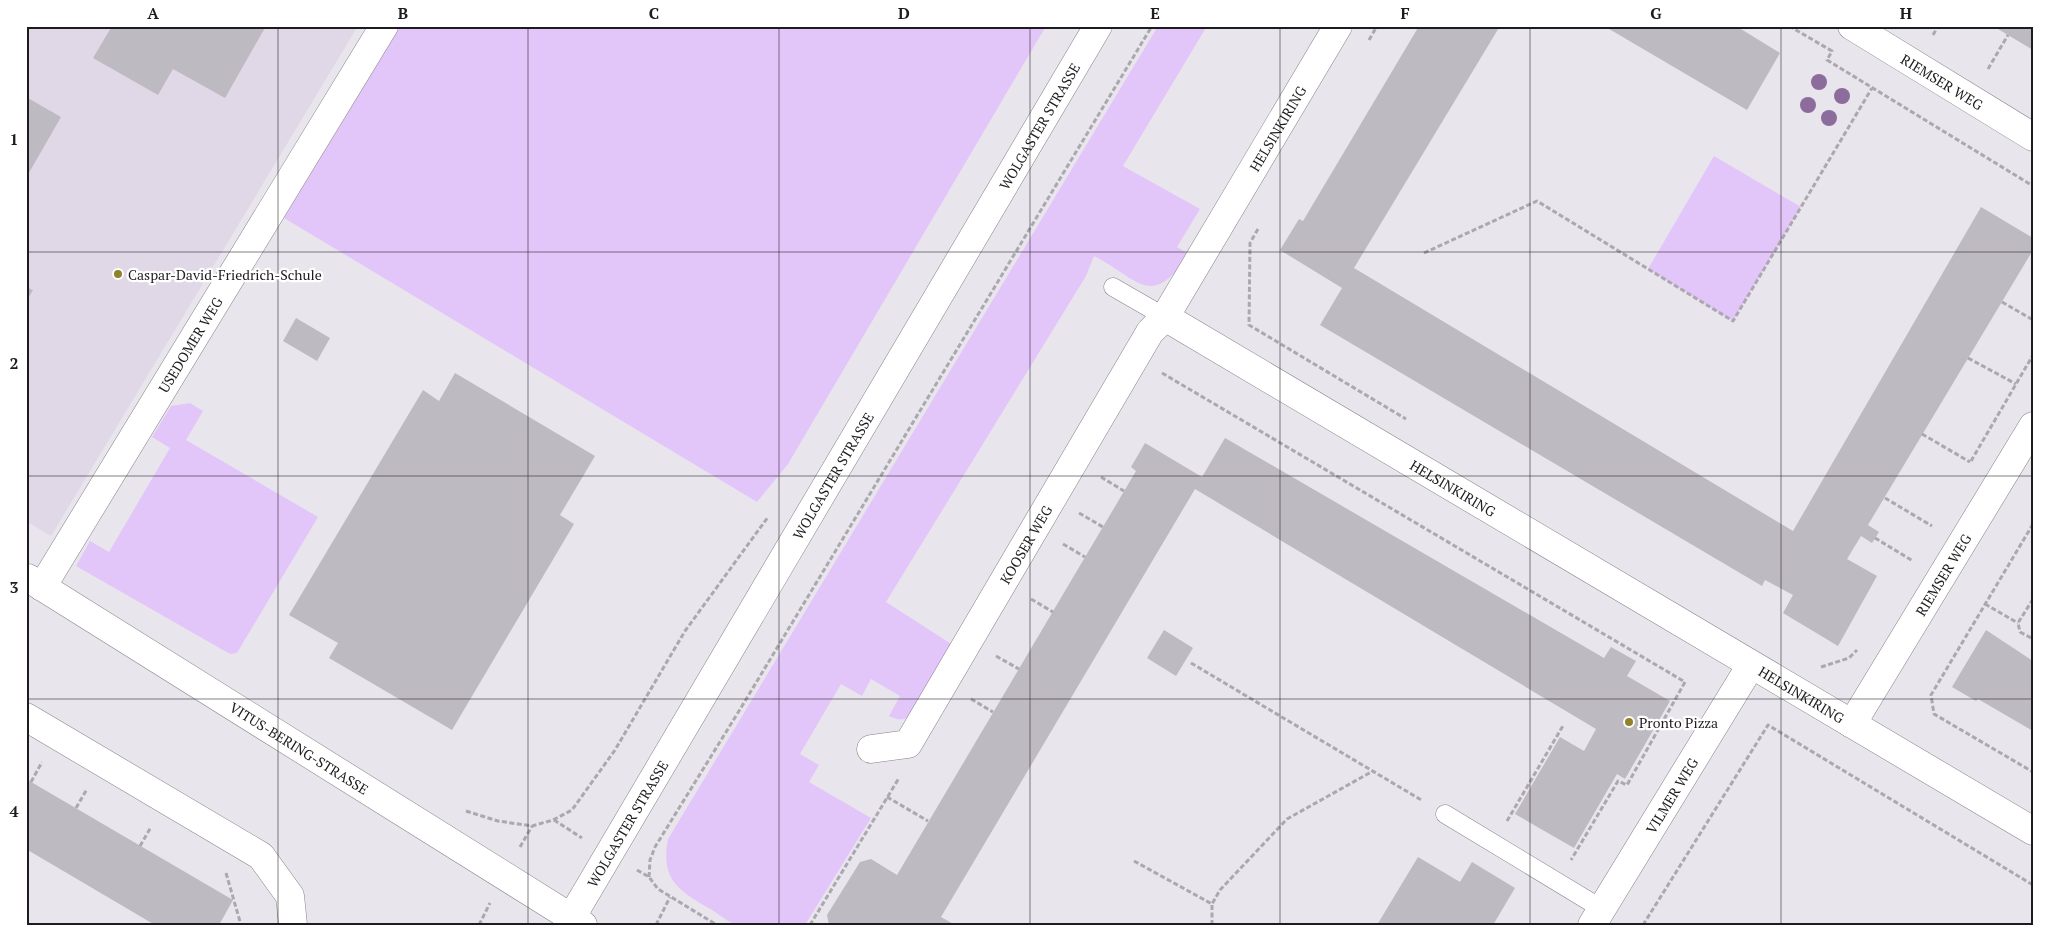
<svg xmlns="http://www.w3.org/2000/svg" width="2059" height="951" font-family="'PT Serif',serif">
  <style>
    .built { fill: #e0d8e7 }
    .green { fill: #e3c6f9 }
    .building { fill: #bebac1 }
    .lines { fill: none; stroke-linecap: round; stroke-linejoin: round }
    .service-casing { stroke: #87838a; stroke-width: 19 }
    .minor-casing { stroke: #87838a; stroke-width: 29 }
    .secondary-casing { stroke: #87838a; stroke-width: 29 }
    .path { stroke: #aba8af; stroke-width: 3; stroke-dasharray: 5 2.5; stroke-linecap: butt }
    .service { stroke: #fff; stroke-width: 18 }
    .minor { stroke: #fff; stroke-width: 28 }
    .secondary { stroke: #fff; stroke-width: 28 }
    .tree { fill: #8c6c9c }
    .grid { fill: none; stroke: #1d1b1e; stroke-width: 1; stroke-opacity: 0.55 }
    .poi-dot { fill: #918128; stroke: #fff; stroke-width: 2 }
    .labels { text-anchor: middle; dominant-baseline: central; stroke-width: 4.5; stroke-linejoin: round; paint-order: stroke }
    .street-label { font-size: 14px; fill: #1d1b1e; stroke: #fff }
    .poi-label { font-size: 14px; fill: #1d1b1e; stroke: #fff; text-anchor: start }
    .neatline { fill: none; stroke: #1d1b1e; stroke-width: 2 }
    .grid-label { font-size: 16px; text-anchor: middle; font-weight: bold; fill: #1d1b1e }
  </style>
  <rect width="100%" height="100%" fill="#e9e5ed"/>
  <polygon class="built" points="26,26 358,26 51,536 26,521"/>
  <g class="green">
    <polygon points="400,26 1046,26 788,464 757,502 284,218"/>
    <path d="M1158,26H1207L1123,166L1200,209L1177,247L1189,254C1151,311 1139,279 1094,256L1086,276L886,602L953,645L914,712C905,721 900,721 889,716L900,696L871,679L862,696L841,684L800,754L819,765L809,782L871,818L805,925C784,925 760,928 739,925C730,924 720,915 712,910C679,891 660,880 668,839Z"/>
    <polygon points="1714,156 1801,207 1733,321 1648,269"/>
    <polygon points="190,403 203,411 186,440 318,517 237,653 230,654 76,566 90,541 109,552 170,448 152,437 171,406"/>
  </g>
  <g class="building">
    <polygon points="112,26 266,26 225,98 173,69 158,95 93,58"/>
    <polygon points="1419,26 1500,26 1354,268 1793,531 1981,207 2033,238 2033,250 1868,525 1879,532 1872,543 1861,536 1847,559 1877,576 1838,646 1783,613 1793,595 1765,580 1762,586 1320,325 1342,288 1280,250 1299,219 1303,221"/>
    <polygon points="1604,26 1736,26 1780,53 1747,110"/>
    <polygon points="1993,26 2033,26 2033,50"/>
    <polygon points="26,97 61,117 26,178"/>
    <polygon points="26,287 33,290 26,302"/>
    <polygon points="296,318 330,338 317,361 283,341"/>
    <polygon points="455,373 595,456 560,515 574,524 452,730 329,658 338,643 289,615 423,390 439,401"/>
    <polygon points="1225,438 1604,658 1611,647 1636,661 1627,676 1670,701 1625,779 1617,774 1574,848 1515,814 1560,737 1584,751 1596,729 1195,489 941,917 955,925 829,925 827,915 860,862 871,859 897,875 1136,471 1131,467 1145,443 1202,477"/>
    <polygon points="1164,630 1193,648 1176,676 1147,658"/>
    <polygon points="1986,630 2033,661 2033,731 1978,699 1976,701 1952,687"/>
    <polygon points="26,779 233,900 219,925 155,925 26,849"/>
    <polygon points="1418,857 1460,882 1472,862 1515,888 1493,925 1377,925"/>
  </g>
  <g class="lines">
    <g class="service-casing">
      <g id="service">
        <polyline points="1113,287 1165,317"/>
        <polyline points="1445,814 1602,909"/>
      </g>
    </g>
    <g class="minor-casing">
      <g id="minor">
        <path id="s1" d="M1852,26L2033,137"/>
        <path id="s2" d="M1165,317L2033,831"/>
        <path id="s3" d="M28,578L583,925"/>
        <path id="s4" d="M42,587L384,26"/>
        <polyline points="26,717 261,856 290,896 293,925"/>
        <path id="s5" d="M1852,724L2033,426"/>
        <path id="s6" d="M871,749L908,744L1150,332L1165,317L1338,26"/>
        <path id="s7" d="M1592,925L1751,665"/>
      </g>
    </g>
    <g class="secondary-casing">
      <g id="secondary">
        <path id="s8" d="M567,925L1098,26"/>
      </g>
    </g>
    <g class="path">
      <polyline points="1789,26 1832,51 1827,60 2033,186"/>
      <polyline points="1933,35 1938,26"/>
      <polyline points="1369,40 1377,26"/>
      <polyline points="1988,69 2008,35"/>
      <polyline points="1258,229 1250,243 1249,325 1406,419"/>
      <polyline points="1424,253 1537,201 1733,321 1872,88"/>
      <polyline points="2002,302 2033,320"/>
      <polyline points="1968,358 2016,384"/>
      <polyline points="1162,373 1685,682 1627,785 1618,781 1571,860"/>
      <polyline points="1922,434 1970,462"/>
      <polyline points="1971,461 2033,355"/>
      <polyline points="1101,477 1124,491"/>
      <polyline points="1885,498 1932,526"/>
      <polyline points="1079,513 1103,527"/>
      <polyline points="2033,524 1931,695 1934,714 2033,772"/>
      <polyline points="1875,538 1913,561"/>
      <polyline points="1063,544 1085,557"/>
      <polyline points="1031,599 1053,612"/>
      <polyline points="2033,599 2018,623 2020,632 2033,639"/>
      <polyline points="1985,604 2018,623"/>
      <polyline points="996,656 1019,669"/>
      <polyline points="1191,663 1423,801"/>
      <polyline points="1821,667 1849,658 1857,650"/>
      <polyline points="971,699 993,712"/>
      <polyline points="31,782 42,762"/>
      <polyline points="887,797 928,821"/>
      <polyline points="76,808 87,789"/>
      <polyline points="466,811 498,821 532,826 553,820 572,810 615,750 685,631 768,517"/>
      <polyline points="554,820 582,838"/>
      <polyline points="1507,821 1564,724"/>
      <polyline points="140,846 151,827"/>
      <polyline points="520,847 532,826"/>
      <polyline points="1134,861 1212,904 1220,890 1287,819 1373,771"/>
      <polyline points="637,870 649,877 658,889 717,925"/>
      <polyline points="226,873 241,925"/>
      <polyline points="649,877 650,860 655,847 739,711 1152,26"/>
      <polyline points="479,925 490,903"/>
      <polyline points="656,925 670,897"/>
      <polyline points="810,925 899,778"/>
      <polyline points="1212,925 1212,904"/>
      <polyline points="1643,925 1768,725 2033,885"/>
    </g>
    <use href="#service" class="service"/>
    <use href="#minor" class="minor"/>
    <use href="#secondary" class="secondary"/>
  </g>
  <g class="tree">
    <circle cx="1819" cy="82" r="8"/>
    <circle cx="1842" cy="96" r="8"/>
    <circle cx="1808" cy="105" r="8"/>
    <circle cx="1829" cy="118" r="8"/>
  </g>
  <path class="grid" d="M278,26V925M528,26V925M779,26V925M1030,26V925M1280,26V925M1530,26V925M1781,26V925M26,252H2033M26,476H2033M26,699H2033"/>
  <g class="poi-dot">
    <circle cx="118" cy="274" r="5"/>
    <circle cx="1629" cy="722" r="5"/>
  </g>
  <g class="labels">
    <g class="street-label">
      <text stroke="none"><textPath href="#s1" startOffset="106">RIEMSER WEG</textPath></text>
      <text stroke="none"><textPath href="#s8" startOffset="928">WOLGASTER STRASSE</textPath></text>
      <text stroke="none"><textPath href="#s6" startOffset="756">HELSINKIRING</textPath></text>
      <text stroke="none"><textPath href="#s4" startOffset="284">USEDOMER WEG</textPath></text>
      <text stroke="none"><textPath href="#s8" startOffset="522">WOLGASTER STRASSE</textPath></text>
      <text stroke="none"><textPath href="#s2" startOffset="335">HELSINKIRING</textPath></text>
      <text stroke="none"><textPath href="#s6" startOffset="269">KOOSER WEG</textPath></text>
      <text stroke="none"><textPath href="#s5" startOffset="175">RIEMSER WEG</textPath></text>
      <text stroke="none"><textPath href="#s2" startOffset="740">HELSINKIRING</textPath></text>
      <text stroke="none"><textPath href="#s3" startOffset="320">VITUS-BERING-STRASSE</textPath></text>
      <text stroke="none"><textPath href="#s7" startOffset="152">VILMER WEG</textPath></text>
      <text stroke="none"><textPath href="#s8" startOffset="118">WOLGASTER STRASSE</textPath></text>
    </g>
    <g class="poi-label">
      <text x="128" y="274">Caspar-David-Friedrich-Schule</text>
      <text x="1639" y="722">Pronto Pizza</text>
    </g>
  </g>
  <rect width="2059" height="951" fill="none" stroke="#ffffff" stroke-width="55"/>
  <rect x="28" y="28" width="2004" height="896" class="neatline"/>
  <g class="grid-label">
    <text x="153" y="19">A</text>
    <text x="403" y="19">B</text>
    <text x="654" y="19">C</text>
    <text x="904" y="19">D</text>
    <text x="1155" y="19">E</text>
    <text x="1405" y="19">F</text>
    <text x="1656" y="19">G</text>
    <text x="1906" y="19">H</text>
    <text x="14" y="145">1</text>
    <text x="14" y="369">2</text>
    <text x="14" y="593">3</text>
    <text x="14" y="817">4</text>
  </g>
</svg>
